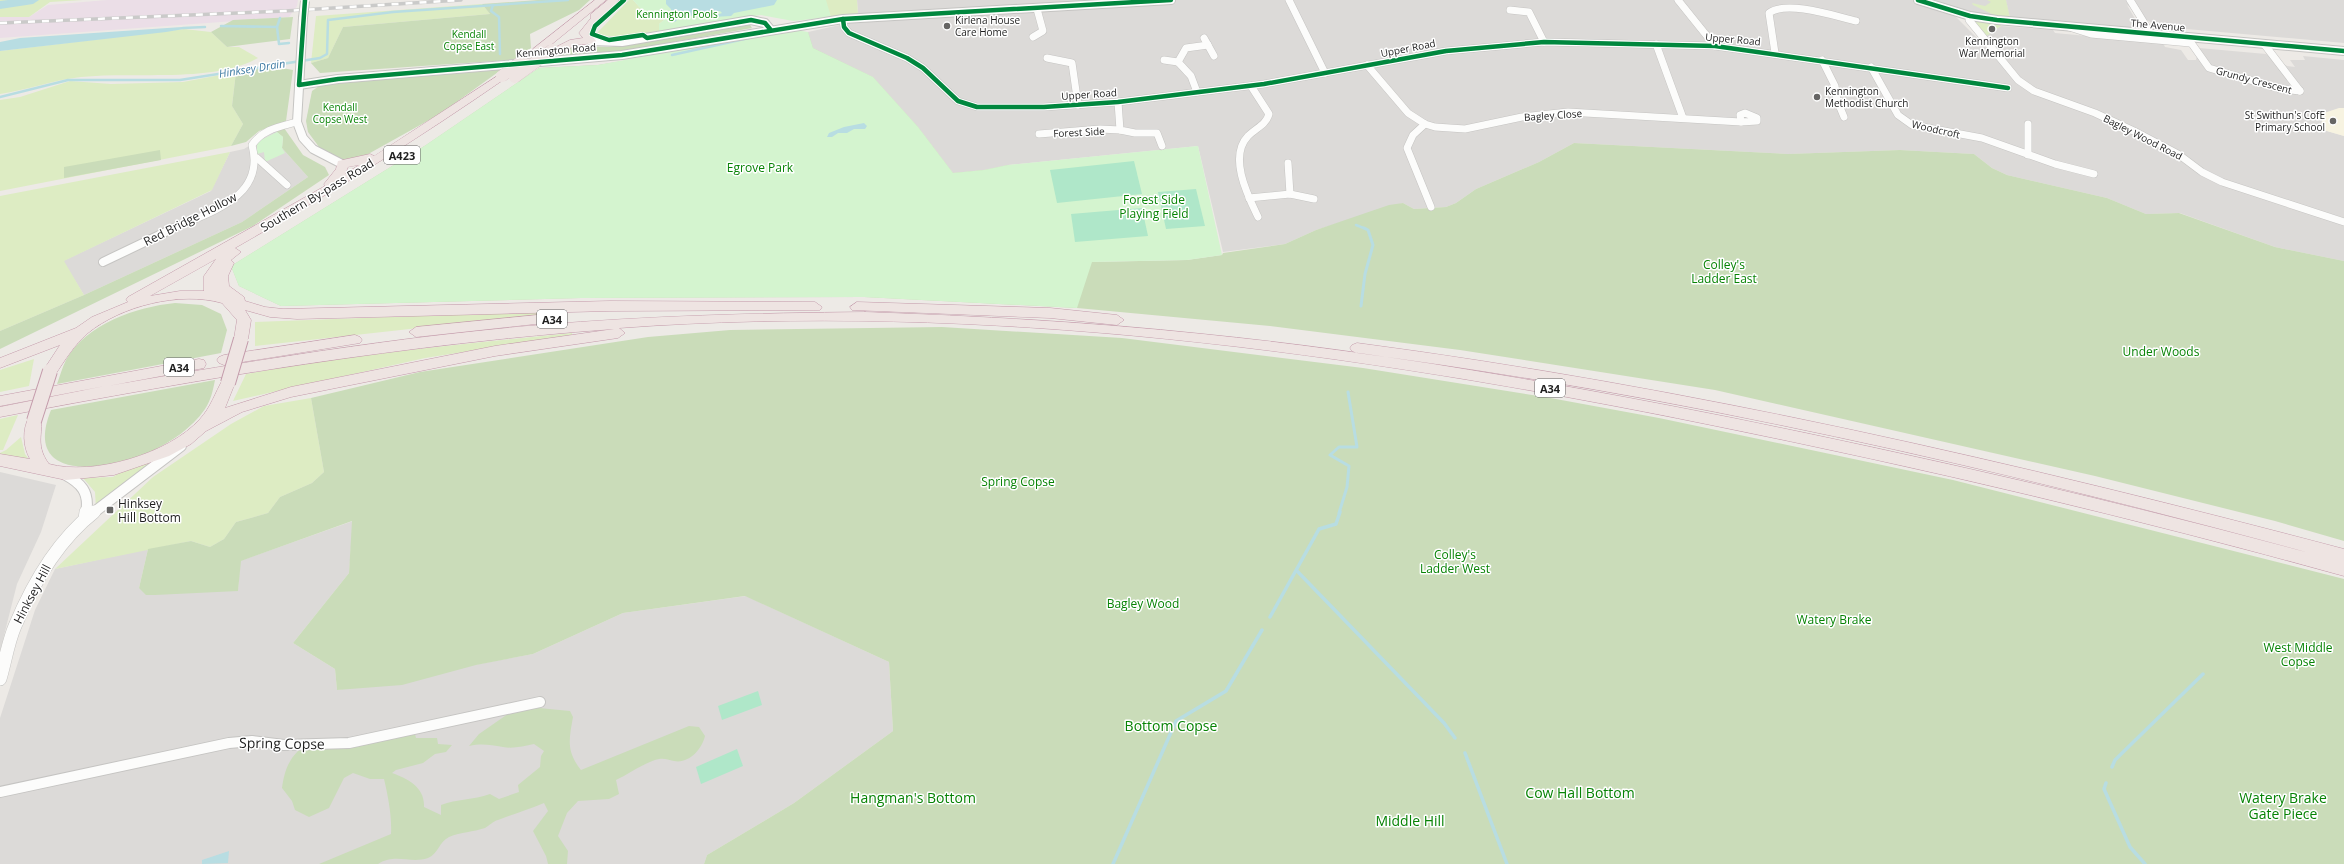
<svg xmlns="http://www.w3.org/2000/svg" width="2344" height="864" font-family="'Open Sans',sans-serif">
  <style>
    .residential { fill: #dcdad8 }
    .industrial { fill: #ebdee7 }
    .education { fill: #f7f3e1 }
    .religious { fill: #dbdad8 }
    .grass { fill: #ddecc3 }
    .forest { fill: #cadcb9 }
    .park { fill: #d4f4cf }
    .pitch { fill: #afe7c9 }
    .water { fill: #b8dde2 }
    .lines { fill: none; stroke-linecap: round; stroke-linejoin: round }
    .stream-far2 { stroke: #b8dde2; stroke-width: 2.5 }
    .stream-far1 { stroke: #b8dde2; stroke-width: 3 }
    .stream { stroke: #b8dde2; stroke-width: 3.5 }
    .river { fill: #b8dde2; fill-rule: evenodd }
    .minor-far2-casing { stroke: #c5c4c2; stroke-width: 8 }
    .minor-far1-casing { stroke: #c5c4c2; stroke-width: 10 }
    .minor-casing { stroke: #c5c4c2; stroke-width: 12 }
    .tertiary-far2-casing { stroke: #c5c4c2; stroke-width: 10 }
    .tertiary-far1-casing { stroke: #c5c4c2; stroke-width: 12 }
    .tertiary-casing { stroke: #c5c4c2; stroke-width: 14 }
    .trunk-casing { stroke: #c49bab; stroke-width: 1 }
    .minor-far2 { stroke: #fcfcfb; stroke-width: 7 }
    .minor-far1 { stroke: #fcfcfb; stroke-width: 8 }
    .minor { stroke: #fcfcfb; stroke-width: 10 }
    .tertiary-far2 { stroke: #fcfcfb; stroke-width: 8 }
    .tertiary-far1 { stroke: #fcfcfb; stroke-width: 10 }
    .tertiary { stroke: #fcfcfb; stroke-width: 13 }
    .trunk { fill: #eee4e2; fill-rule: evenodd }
    .rail-casing { stroke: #cacac9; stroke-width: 3.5 }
    .rail { stroke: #fff; stroke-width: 2.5; stroke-dasharray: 7; stroke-linecap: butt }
    .tertiary-bridge-casing { stroke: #c5c4c2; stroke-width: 10; stroke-linecap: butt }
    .trunk-bridge-far1-casing { stroke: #c49bab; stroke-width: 12; stroke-linecap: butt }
    .trunk-bridge-casing { stroke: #c49bab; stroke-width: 16; stroke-linecap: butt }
    .tertiary-bridge { stroke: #fcfcfb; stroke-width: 8 }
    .trunk-bridge-far1 { stroke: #eee4e2; stroke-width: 12 }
    .trunk-bridge { stroke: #eee4e2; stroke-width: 14 }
    .cycleway-casing { stroke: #fff; stroke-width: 6 }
    .cycleway { stroke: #00873e; stroke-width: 4.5 }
    .poi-dot { fill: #666564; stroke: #fff; stroke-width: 1.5 }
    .labels { text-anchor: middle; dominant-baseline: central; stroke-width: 3; stroke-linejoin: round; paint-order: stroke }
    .far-park-label { font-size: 10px; fill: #078305; stroke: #fff }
    .far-poi-label { font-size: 10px; fill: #1e1e1e; stroke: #fff; text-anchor: start }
    .far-street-label { font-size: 10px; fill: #1e1e1e; stroke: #fff }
    .far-water-label { font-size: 11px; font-style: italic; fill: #3f7ba3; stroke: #fff }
    .shield { fill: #fff; stroke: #626262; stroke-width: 1 }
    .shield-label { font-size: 11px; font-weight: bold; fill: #1e1e1e }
    .park-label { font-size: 12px; fill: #078305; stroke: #fff }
    .street-label { font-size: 12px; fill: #1e1e1e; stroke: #fff }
    .poi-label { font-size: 12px; fill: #1e1e1e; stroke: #fff; text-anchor: start }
    .near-park-label { font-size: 14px; fill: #078305; stroke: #fff }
    .near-street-label { font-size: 14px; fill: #1e1e1e; stroke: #fff }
  </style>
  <rect width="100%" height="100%" fill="#edeae6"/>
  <g class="residential">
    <polygon points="857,0 1925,0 1939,4 1956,17 1979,40 2001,26 2053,30 2055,33 2163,43 2165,47 2181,50 2188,60 2196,60 2199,48 2266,54 2287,66 2295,67 2290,60 2305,60 2303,56 2344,60 2344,108 2324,113 2320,129 2344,136 2344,261 2275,247 2180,213 2146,214 2107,198 2007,175 1992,168 1974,154 1900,150 1788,154 1574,143 1539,162 1476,189 1456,203 1446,207 1414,209 1403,203 1316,230 1285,244 1223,252 1198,146 1008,165 984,170 953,173 918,127 873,77 812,48 808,32 849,23 858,14"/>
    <polygon points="2006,0 2344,0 2344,43 2164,27 2150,22 2127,5 2141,29 2010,18"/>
    <polygon points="274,130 277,132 282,148 308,177 242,222 84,295 63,261 211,191 230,152 244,149"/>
    <polygon points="0,472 56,485 41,532 17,584 0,651"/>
    <polygon points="353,521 349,573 293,643 335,669 337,690 533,654 623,613 746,596 889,662 893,731 794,803 707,855 704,864 0,864 0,718 35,610 55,569 148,549 139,588 238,591 240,561"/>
  </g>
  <polygon class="industrial" points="107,0 298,0 297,6 289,17 0,38 0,17 29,17 48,5"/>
  <polygon class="education" points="2339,108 2344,108 2344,136 2320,129 2324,113"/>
  <polygon class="religious" points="1935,0 2006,0 2010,18 1959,10"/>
  <g class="grass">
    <polygon points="0,0 83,0 50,2 29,17 0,17"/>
    <path d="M629,0H633L650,19L664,17V20L659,24V31C640,33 614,41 597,33Z"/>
    <polygon points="825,0 857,0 858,14 831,17"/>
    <polygon points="1987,0 2006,0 2010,18 1994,15 1973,5 1972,3 1985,6 1991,2"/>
    <polygon points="482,4 490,14 343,27 328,58 311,63 316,16"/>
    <polygon points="1975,20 1999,22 2001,26 1985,37 1974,22"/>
    <path d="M184,29L211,32L227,47H239L258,58C212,84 134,71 81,77C53,80 27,90 0,94V51Z"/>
    <polygon points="236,72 232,106 243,124 231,146 0,191 0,100 20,97 70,81 111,84 183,82"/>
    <polygon points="230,152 212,190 64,261 84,295 0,331 0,196"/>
    <polygon points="548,311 546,314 255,346 255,322"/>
    <path d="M572,333V335L425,358L233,401L246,374C354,354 462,344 572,333Z"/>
    <polygon points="34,359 29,386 0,392 0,370"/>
    <polygon points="311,398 324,472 312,483 280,497 268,513 236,522 224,539 210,547 191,541 55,569 153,477 231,424 264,406"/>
    <polygon points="18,415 3,450 0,450 0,419"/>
    <polygon points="21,437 25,454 31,462 0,456 0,453 6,450"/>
    <polygon points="158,459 96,508 95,492 83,478 113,477 122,471"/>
  </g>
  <g class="forest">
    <polygon points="538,0 590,0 579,10 530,34 531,48 511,62 510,60 320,73 311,63 328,58 343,27 490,14 482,4"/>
    <polygon points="293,17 290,39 227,47 211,32 233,20"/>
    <polygon points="749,23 752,28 623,51 555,58 570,48 579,46 610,47"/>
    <polygon points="805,32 808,32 813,48 873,77 918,127 953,173 984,170 1008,165 1020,197 1090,262 1187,260 1222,255 1223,253 1285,244 1316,230 1389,205 1403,203 1414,209 1446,207 1456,203 1476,189 1539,162 1574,143 1788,154 1900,150 1974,154 1992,168 2007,175 2107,198 2146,214 2179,213 2275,247 2344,261 2344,541 2275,521 2095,476 1715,390 1460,350 1270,326 1077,308 864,297 581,298 281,306 239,286 231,266 426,145 539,68 598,65 647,57 788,55"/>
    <polygon points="271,66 293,70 286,121 259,131 246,142 231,146 243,124 232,106 236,72"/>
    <polygon points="505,67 440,114 361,158 345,161 322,151 308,132 306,121 312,91 322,84"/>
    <polygon points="284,128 303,155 325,167 329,175 253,226 0,349 0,331 84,295 242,222 308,177 282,148 283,137 274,130"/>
    <polygon points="160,150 161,160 64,178 64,167"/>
    <path d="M175,303L202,305L221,314L227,330L221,353L57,384C60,376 62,368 66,360C86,324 136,307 175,303Z"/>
    <polygon points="942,327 1122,338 1363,368 1545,397 1659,418 1953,480 2344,579 2344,864 704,864 707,855 794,803 893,731 889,662 745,596 623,613 533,654 476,665 402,685 337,690 335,669 293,643 349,573 352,521 241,561 238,591 155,595 146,595 139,588 148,549 191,541 210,547 224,539 236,522 268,513 280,497 312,483 324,472 311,398 420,372 648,337 730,330"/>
    <path d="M215,380C213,390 211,400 205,409C192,428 171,442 150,452C109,471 21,484 51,410Z"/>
    <path d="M539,708L570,711L573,717C569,740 566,751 581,770L689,726L699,727L705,736C702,749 689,764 674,761C668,760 665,758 659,759C645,762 629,774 616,780L619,794L609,799L578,801L567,813L558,836L568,851L567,864H548L546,856L533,831L548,811L544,803C528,810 513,814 498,820C493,821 489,826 485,828C473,832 461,832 449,837C439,842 438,854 428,858C410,864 396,853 378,864H319L391,834C392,816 388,796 384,779H370L353,773L344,778L329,808L309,817L295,810L292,801L282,788C284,774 287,762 298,751L415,734L416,738H437L438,744L452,745L446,752L435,754L423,763L396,770L392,773C408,779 425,787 424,807L441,815V805C457,799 473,800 490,794L499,799L519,792L518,785L540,767L541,756L544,751L534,744C524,746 513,749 503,747C490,745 482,743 469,746L479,734L512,711Z"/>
  </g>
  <g class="park">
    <polygon points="633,0 826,0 831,17 793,21 761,15 659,31 659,24 664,20 664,17 650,19"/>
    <polygon points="789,29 808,32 813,48 873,77 918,127 953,173 984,170 1008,165 1198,146 1222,255 1187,260 1092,262 1077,308 864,297 581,298 281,306 239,286 231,266 426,145 539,68 598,65"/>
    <polygon points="277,132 283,137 282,148 285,153 265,162 264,152 257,154 257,142"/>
  </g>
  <g class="pitch">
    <polygon points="1134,161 1142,194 1057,203 1050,170"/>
    <polygon points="1196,189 1205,226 1166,229 1158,192"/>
    <polygon points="1142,208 1148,236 1075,242 1071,214"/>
    <polygon points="758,691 762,705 722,720 718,706"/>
    <polygon points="737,749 743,766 701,784 696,767"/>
  </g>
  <g class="water">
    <polygon points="666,0 777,0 774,5 734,13 731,16 712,17 722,13 720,11 708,12 710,16 708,18 700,14 679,18 675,22 672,21 671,9 666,4"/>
    <polygon points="182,27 184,29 166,32 0,51 0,42 20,38"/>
    <polygon points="864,123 867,126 865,129 854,129 847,133 838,133 832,137 827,137 829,133 844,127"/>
    <polygon points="229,851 228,863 202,864 202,860"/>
  </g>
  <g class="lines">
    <g class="stream-far2">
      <polyline points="493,5 491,11 499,17 500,54"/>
      <polyline points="221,26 277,27 279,44 289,43"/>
      <polyline points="277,27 280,18"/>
      <polyline points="183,28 205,27"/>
      <polyline points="672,55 749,38"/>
      <polyline points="0,97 68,80 180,80 320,58 327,54 328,20 393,12 568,0"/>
      <polyline points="1356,225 1366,229"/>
    </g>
    <g class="stream-far1">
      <polyline points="1361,306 1365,274 1373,245 1368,230 1364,228"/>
      <polyline points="1339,513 1347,487 1349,466 1330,455 1339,447 1357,447 1348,392"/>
    </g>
    <g class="stream">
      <polyline points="1297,571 1444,723 1455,738"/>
      <polyline points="1270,617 1319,529 1336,524 1340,512"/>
      <polyline points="1465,753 1507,864"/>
      <polyline points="2112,767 2115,760 2203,674"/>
      <polyline points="2106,783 2104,789 2130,847 2145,864"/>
      <polyline points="1113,864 1176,721 1226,691 1262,630"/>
    </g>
    <polygon class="river" points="8,0 39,0 33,4 0,9 0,1"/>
    <g class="minor-far2-casing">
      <g id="minor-far2">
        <polyline points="1289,0 1325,73"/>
        <polyline points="1678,0 1715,46"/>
        <polyline points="2130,0 2151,34"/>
        <polyline points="1510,10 1529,12 1544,42"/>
        <polyline points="1970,16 1969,20 2018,80 2034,91 2095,113 2138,133 2178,154 2202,172 2222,182 2344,222"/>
        <polyline points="843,19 844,27 849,33 907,58 923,68 958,101 977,107 1044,107 1118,102 1264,84 1446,51 1544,42 1715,46 2008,88"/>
        <polyline points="2069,27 2091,34 2190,43"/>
        <polyline points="1033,37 1043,31 1037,9"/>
        <polyline points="2187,37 2209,68 2280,89 2300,91"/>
        <polyline points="1204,38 1214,56"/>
        <polyline points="1656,44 1683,118"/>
        <polyline points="2264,44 2300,91"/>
        <path d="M1775,53L1769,13C1787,0 1835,16 1856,21"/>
        <polyline points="1047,58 1072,63 1078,105"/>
        <polyline points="1164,60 1178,62"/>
        <polyline points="1822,60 1835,86 1837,100 1844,117"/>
        <polyline points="1367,65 1408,113 1425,124 1435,127 1465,129 1522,117 1568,112 1741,122"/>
        <polyline points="1871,67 1898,115 1912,125 1982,138 2055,164 2094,174"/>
        <path d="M1251,86L1269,114C1266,125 1256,128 1248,136C1228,157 1248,196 1258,217"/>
        <polyline points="1197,92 1191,76 1178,62 1186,48 1208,45"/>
        <polyline points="1118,102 1120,130 1135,133 1157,133 1162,146"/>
        <polygon points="1745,113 1757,118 1757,121 1741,122 1740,115"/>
        <polyline points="1425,124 1413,135 1407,148 1431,207"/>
        <polyline points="2028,124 2028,155"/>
        <polyline points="1039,134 1100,129 1120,130"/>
        <polyline points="257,158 287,185"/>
        <polyline points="1288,163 1290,194"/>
        <polyline points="1249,198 1290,194 1314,199"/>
        <path d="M172,229C209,212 266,198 252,145C263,129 279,127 297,122"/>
      </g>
    </g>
    <g class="minor-far1-casing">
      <polyline id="minor-far1" points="103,262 174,228"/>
    </g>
    <g class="minor-casing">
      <polyline id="minor" points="0,792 229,743 252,741 284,745 349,743 540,702"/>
    </g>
    <g class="tertiary-far2-casing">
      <g id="tertiary-far2">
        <polyline points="1918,0 1970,16 1997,20 2344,51"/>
        <polyline points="303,18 297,122 303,138 313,149 342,164"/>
        <polyline points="591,41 622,42 751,20 765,23 770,29"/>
        <polyline points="299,85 338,79 622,55 843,19 1171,0"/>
      </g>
    </g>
    <g class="tertiary-far1-casing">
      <g id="tertiary-far1">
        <path d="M64,474C81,483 90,492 86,513"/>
        <polyline points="93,513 181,446"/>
      </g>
    </g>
    <g class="tertiary-casing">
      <g id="tertiary">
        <polyline points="85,519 86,512"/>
        <path d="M0,679C5,662 8,642 15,626C33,583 57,541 94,512"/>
      </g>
    </g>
    <g class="trunk-casing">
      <g id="trunk">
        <polygon points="595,0 606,0 541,53 533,53 533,49"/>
        <polygon points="608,0 619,0 590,33 596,41 595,43 576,45 562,52 554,52 554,48 570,40 583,38 579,33 591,18 591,14"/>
        <path d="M502,73L506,74V78C418,139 328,195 235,248L241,252L231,260L234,263L228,276L229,286L244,297L245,301L265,307L283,309L610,301L815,302L822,307L820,310L610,311L297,319L270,317L245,310L251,320L248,339L241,344L234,339L237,320L222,303C180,291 121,306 88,333C74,345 65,360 55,375H45L43,371L60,345L0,368V358L76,328L92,317L128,302L126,300L128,297L325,186L324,184L336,169L338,161L370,154L374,156ZM359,165L345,174L348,167ZM216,259L204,276V291H180L150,296Z"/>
        <polygon points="857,302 1050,308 1117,315 1124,320 1117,325 1050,318 852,310 850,307"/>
        <path d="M865,312C978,316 1090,322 1203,334C1381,352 1557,383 1733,418C1925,457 2116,501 2306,552C1994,467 1677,395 1357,353L1352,351L1350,348L1352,345L1357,343C1690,387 2019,463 2344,549V576C2135,518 1924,468 1711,425C1353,352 984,301 619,328L625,333L618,338L495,356L291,397L242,412L206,431L191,444L169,456L114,475L66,480L0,466V454L30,459C23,447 22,430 29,417H39C46,429 33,443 49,464C93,476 169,454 200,419C211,407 215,393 223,379H233L235,383L225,408L291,387L495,346L614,329C407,344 203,378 0,417V407L105,386L0,406V396L199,359L204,360L206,364L204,368L108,386C251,361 395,337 540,325C648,316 756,313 865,312Z"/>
        <polygon points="558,313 565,318 563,321 416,337 409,332 416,327"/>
        <polygon points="355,335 360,337 362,340 360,343 224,365 219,363 217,360 219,357 224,355"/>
      </g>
    </g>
    <use href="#minor-far2" class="minor-far2"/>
    <use href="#minor-far1" class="minor-far1"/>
    <use href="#minor" class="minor"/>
    <use href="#tertiary-far2" class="tertiary-far2"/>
    <use href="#tertiary-far1" class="tertiary-far1"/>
    <use href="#tertiary" class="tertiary"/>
    <use href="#trunk" class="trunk"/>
    <g class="rail-casing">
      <polyline id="rail" points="0,23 285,11 461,0"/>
    </g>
    <use href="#rail" class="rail"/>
    <g class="tertiary-bridge-casing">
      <polyline id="tertiary-bridge" points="303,18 305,1"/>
    </g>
    <g class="trunk-bridge-far1-casing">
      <g id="trunk-bridge-far1">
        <polyline points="502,76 522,61"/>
        <polyline points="515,77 552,50"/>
      </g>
    </g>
    <g class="trunk-bridge-casing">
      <g id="trunk-bridge">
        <polyline points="228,383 241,339"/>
        <polyline points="34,421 50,371"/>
      </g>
    </g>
    <use href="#tertiary-bridge" class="tertiary-bridge"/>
    <use href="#trunk-bridge-far1" class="trunk-bridge-far1"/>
    <use href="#trunk-bridge" class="trunk-bridge"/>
    <g class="cycleway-casing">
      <g id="cycleway">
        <polyline points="305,0 299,85 338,79 622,55 843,19 1171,0"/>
        <polyline points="624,0 595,26 592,34 609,40 643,35 647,38 751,20 765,23 770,29"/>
        <polyline points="1918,0 1970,16 1997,20 2344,51"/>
        <polyline points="843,19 844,27 849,33 907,58 923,68 958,101 977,107 1044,107 1118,102 1264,84 1446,51 1544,42 1715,46 2008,88"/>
      </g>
    </g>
    <use href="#cycleway" class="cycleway"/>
  </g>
  <g class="poi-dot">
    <circle cx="947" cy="26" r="4"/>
    <circle cx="1992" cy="29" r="4"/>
    <circle cx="1817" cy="97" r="4"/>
    <circle cx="2333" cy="121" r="4"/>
    <rect x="106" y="506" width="8" height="8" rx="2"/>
  </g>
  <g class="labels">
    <g class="far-park-label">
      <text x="677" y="14">Kennington Pools</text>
      <text x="469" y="34">Kendall<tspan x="469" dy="12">Copse East</tspan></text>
      <text x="340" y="107">Kendall<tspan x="340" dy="12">Copse West</tspan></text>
    </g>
    <g class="far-poi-label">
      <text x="955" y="20">Kirlena House<tspan x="955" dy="12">Care Home</tspan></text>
      <text x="1992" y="41" text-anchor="middle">Kennington<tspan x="1992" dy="12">War Memorial</tspan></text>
      <text x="1825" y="91">Kennington<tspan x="1825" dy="12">Methodist Church</tspan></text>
      <text x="2325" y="115" text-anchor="end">St Swithun's CofE<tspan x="2325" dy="12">Primary School</tspan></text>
    </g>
    <g class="far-street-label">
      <text transform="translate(2158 25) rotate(5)">The Avenue</text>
      <text transform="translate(1733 39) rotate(5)">Upper Road</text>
      <text transform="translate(1408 48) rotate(-11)">Upper Road</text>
      <text transform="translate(556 50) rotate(-5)">Kennington Road</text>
      <text transform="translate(2254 80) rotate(15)">Grundy Crescent</text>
      <text transform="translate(1089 94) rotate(-4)">Upper Road</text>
      <text transform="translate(1553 115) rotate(-4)">Bagley Close</text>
      <text transform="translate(1936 129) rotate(13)">Woodcroft</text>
      <text transform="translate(1079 132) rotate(-3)">Forest Side</text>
      <text transform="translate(2143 137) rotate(27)">Bagley Wood Road</text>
    </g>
    <g class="far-water-label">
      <text transform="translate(252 68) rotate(-9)">Hinksey Drain</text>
    </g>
    <g class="shield">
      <rect x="384" y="146" width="36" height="18" rx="3"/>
      <rect x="537" y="310" width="30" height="18" rx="3"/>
      <rect x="164" y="358" width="30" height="18" rx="3"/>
      <rect x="1535" y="379" width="30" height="18" rx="3"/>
    </g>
    <g class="shield-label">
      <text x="402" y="155">A423</text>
      <text x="552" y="319">A34</text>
      <text x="179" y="367">A34</text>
      <text x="1550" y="388">A34</text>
    </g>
    <g class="park-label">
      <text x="760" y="167">Egrove Park</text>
      <text x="1154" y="199">Forest Side<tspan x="1154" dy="14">Playing Field</tspan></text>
      <text x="1724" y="264">Colley's<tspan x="1724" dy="14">Ladder East</tspan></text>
      <text x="2161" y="351">Under Woods</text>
      <text x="1018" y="481">Spring Copse</text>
      <text x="1455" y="554">Colley's<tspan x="1455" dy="14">Ladder West</tspan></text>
      <text x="1143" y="603">Bagley Wood</text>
      <text x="1834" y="619">Watery Brake</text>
      <text x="2298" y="647">West Middle<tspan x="2298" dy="14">Copse</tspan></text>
    </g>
    <g class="street-label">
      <text transform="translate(317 195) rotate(-31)">Southern By-pass Road</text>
      <text transform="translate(190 219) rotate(-27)">Red Bridge Hollow</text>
      <text transform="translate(32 594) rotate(-62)">Hinksey Hill</text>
    </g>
    <g class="poi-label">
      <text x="118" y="503">Hinksey<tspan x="118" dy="14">Hill Bottom</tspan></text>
    </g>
    <g class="near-park-label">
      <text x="1171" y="725">Bottom Copse</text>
      <text x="1580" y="792">Cow Hall Bottom</text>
      <text x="913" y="797">Hangman's Bottom</text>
      <text x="2283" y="797">Watery Brake<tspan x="2283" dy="16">Gate Piece</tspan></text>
      <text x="1410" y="820">Middle Hill</text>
    </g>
    <g class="near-street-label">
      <text transform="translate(282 743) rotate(1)">Spring Copse</text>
    </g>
  </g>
</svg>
